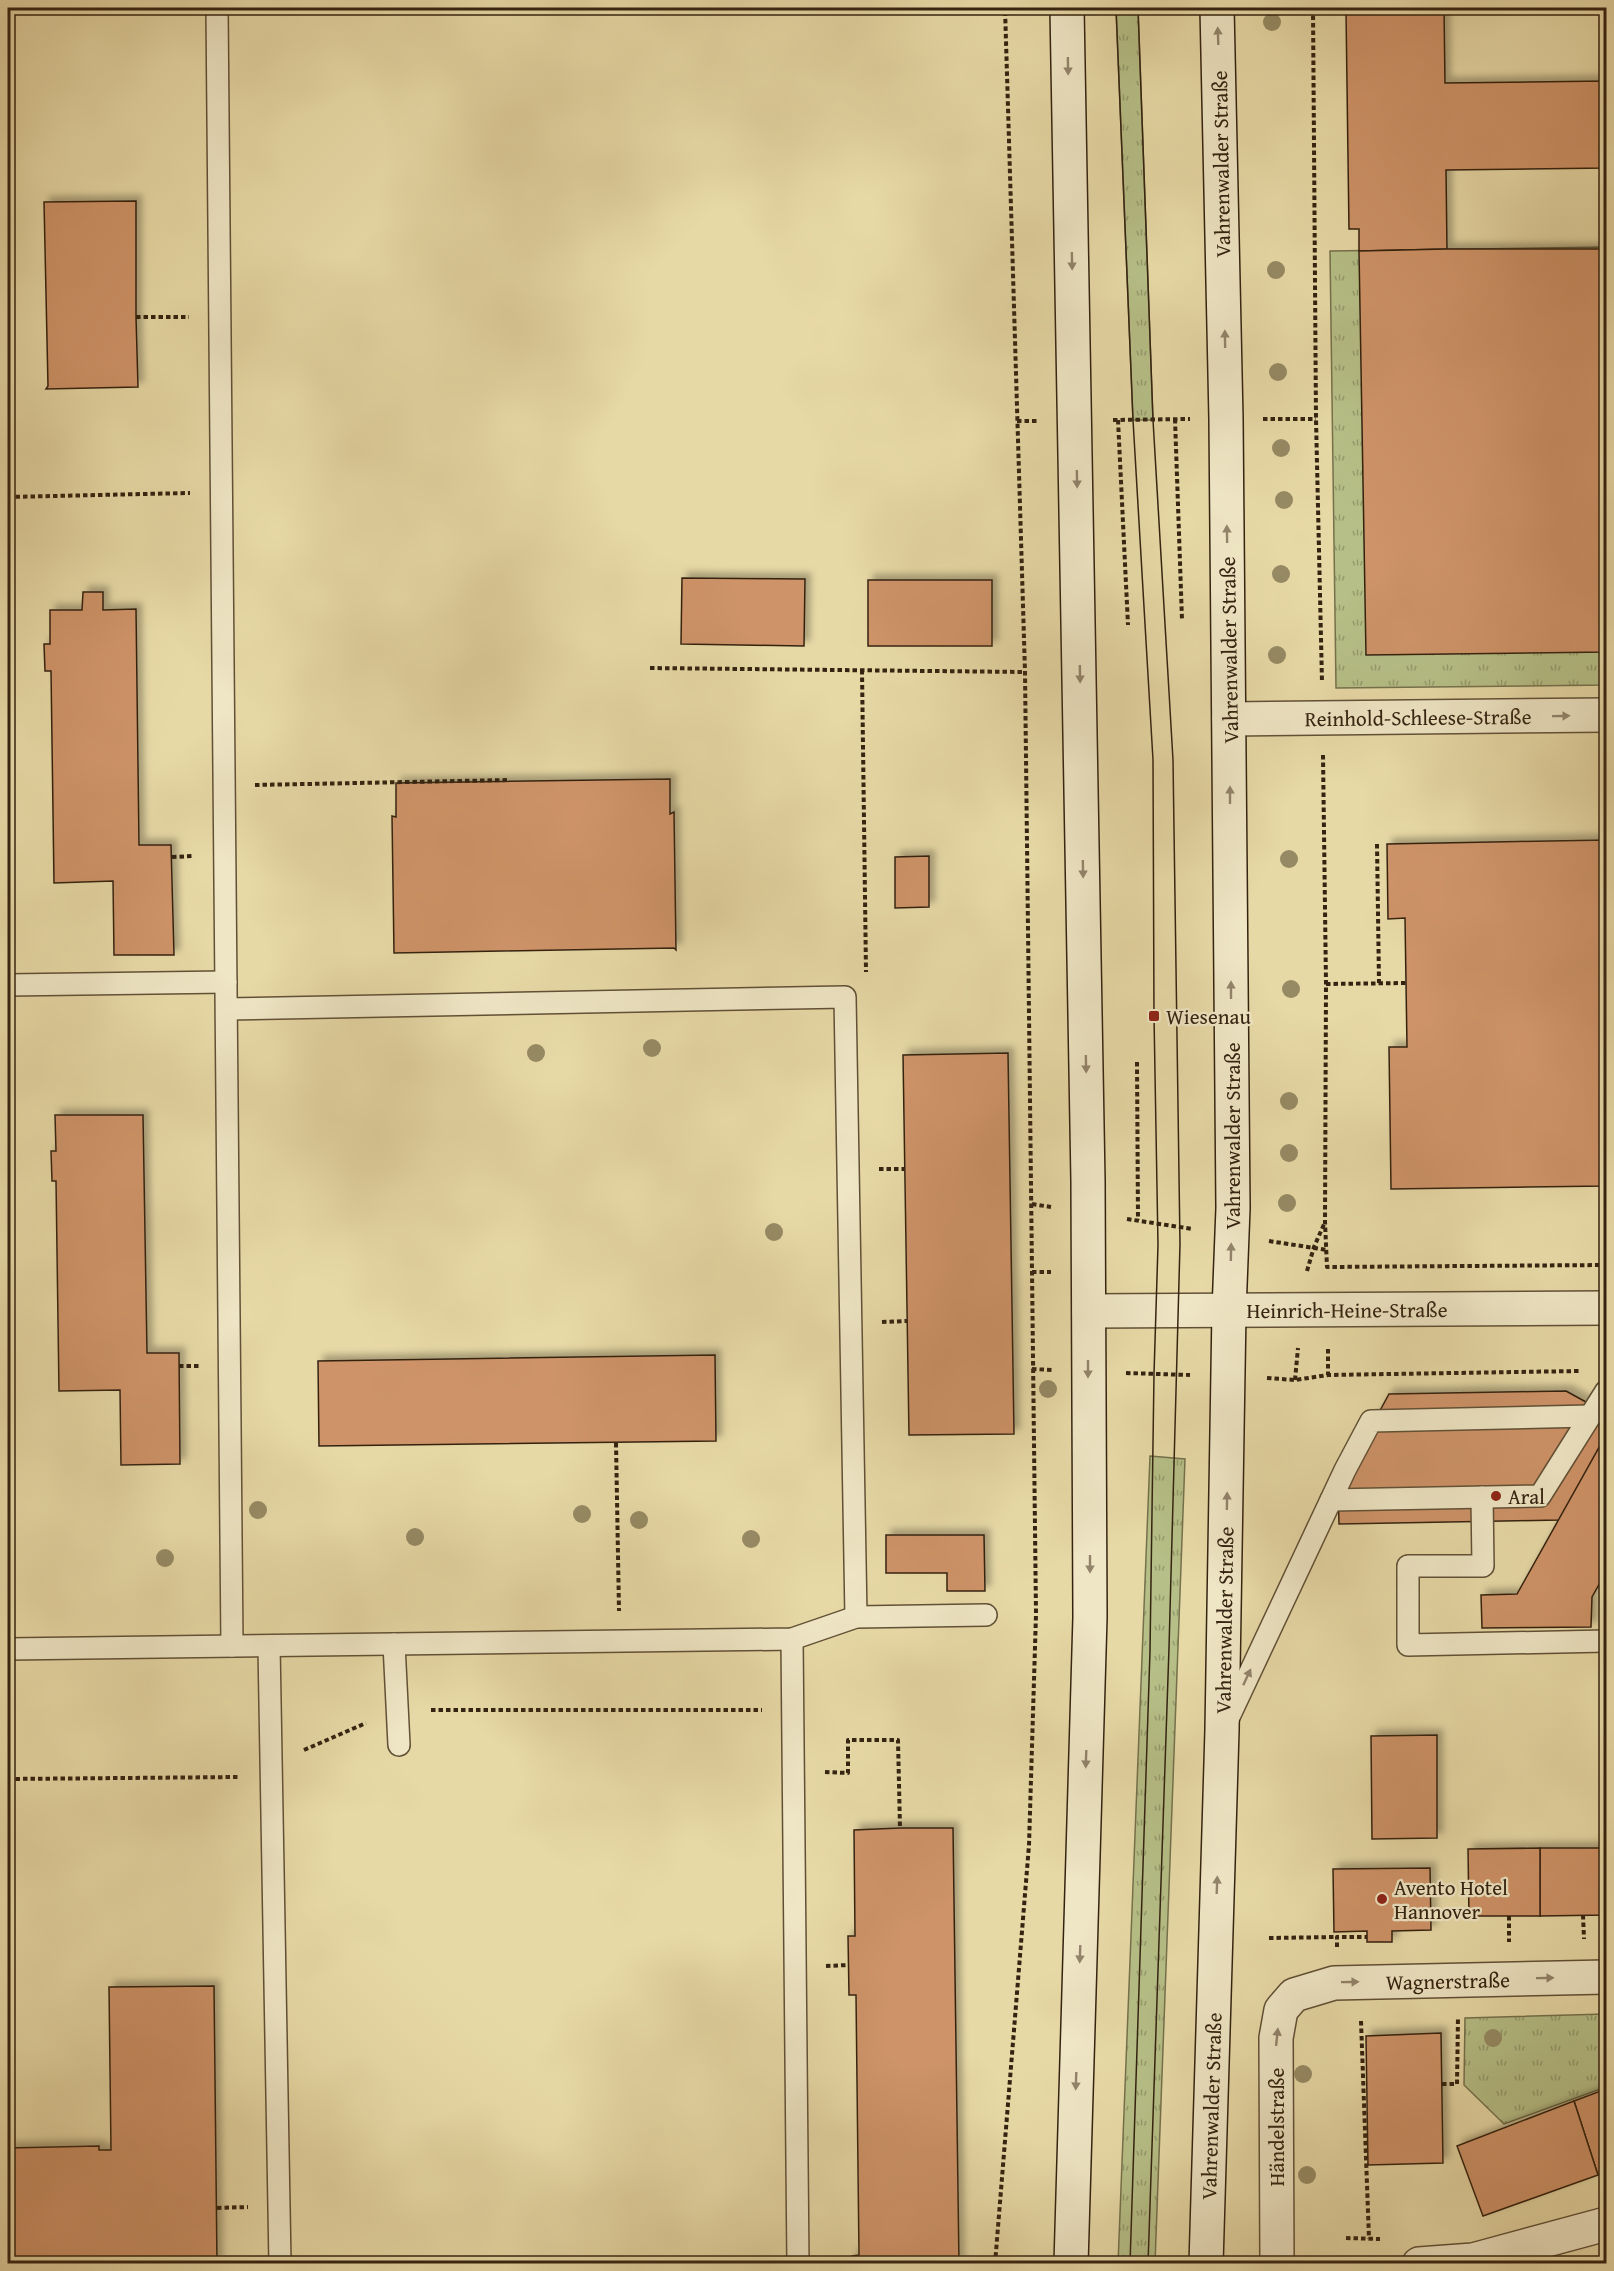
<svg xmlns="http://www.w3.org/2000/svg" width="1614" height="2271" font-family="'Gentium Book Plus',serif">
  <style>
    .grass { fill: url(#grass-tufts); stroke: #75714c; stroke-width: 1.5 }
    .building { fill: #ce9368; stroke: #342311; stroke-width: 1.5; filter: url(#shadow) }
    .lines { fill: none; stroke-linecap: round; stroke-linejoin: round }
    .service-casing { stroke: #615036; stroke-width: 24 }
    .minor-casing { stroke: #615036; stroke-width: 36 }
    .secondary-casing { stroke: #342311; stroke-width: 36 }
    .path { stroke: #342311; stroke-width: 4; stroke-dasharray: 4.5 3; stroke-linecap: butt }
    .service { stroke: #efe6c5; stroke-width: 21 }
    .minor { stroke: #efe6c5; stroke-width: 33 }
    .secondary { stroke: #efe6c5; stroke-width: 33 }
    .tram { stroke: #342311; stroke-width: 1.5 }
    .tree { fill: #968a64 }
    .oneway { fill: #92846b }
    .poi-dot { fill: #8f2418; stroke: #efe6c5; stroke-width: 2 }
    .labels { text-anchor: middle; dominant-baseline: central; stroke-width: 4.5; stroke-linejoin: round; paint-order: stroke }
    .street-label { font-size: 21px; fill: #342311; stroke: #efe6c5 }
    .poi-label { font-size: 21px; fill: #342311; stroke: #efe6c5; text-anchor: start }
  </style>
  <defs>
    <pattern id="grass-tufts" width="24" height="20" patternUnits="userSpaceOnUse" patternTransform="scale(1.5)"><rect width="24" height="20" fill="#b6bf87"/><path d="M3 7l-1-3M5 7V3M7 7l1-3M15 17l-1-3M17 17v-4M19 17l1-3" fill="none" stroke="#959b6d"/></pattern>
    <filter id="shadow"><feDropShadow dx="5.5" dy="-5.5" stdDeviation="3" flood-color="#0004"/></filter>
  </defs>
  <rect width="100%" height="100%" fill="#e7d9a6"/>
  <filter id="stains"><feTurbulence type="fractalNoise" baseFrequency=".00333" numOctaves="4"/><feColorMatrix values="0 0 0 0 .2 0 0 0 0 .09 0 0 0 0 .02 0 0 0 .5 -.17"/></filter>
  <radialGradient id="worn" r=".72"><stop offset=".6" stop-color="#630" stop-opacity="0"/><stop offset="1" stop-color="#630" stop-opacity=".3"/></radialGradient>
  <g class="grass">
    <polygon points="1116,8 1138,8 1153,420 1133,420"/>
    <polygon points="1606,247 1606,685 1336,688 1330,251"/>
    <polygon points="1150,1456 1185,1459 1155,2263 1118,2264"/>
    <polygon points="1606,2014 1606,2087 1504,2124 1464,2085 1465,2018"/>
  </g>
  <g class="building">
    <polygon points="1356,8 1444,8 1445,83 1606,81 1606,168 1446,170 1447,249 1359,251 1359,229 1349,229 1346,12 1356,12"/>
    <polygon points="136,201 136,317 138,387 46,389 48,386 44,202"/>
    <polygon points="1447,249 1606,249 1606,652 1366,655 1359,251"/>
    <polygon points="682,578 805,579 804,646 681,644"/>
    <rect x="868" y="580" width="124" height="66"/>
    <polygon points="83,592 103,592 103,610 136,609 139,845 171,845 174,955 114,955 113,881 54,883 51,671 45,671 44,644 50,644 50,610 82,610"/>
    <polygon points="670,779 670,814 674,812 676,950 674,948 394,953 392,816 396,817 396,783"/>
    <polygon points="1606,840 1606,1186 1391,1189 1389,1047 1407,1047 1405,918 1388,919 1387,844"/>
    <polygon points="929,856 929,907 895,908 895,857"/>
    <polygon points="1008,1053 1014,1434 909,1435 903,1055"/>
    <polygon points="55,1115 143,1115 147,1353 179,1353 180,1464 121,1465 120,1390 59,1391 56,1181 52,1181 51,1151 56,1151"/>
    <polygon points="715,1355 716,1441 319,1446 318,1361"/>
    <polygon points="1566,1391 1606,1413 1606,1435 1560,1520 1339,1524 1338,1488 1389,1394"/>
    <polygon points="1606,1435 1606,1572 1592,1597 1591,1627 1482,1628 1481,1595 1517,1594"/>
    <polygon points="886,1535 984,1535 985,1591 947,1591 947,1573 886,1573"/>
    <polygon points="1437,1735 1437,1838 1372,1839 1371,1736"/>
    <polygon points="900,1828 953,1828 959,2264 852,2264 852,2256 859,2255 856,1995 849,1995 848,1936 855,1936 854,1830"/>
    <polygon points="1540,1848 1606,1848 1606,1915 1540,1916"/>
    <polygon points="1540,1848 1540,1916 1469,1916 1468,1849"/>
    <polygon points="1430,1868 1431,1930 1392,1931 1392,1942 1367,1942 1367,1931 1334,1932 1333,1869"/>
    <polygon points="214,1986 217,2264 8,2264 8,2148 99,2146 99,2150 111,2150 109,1987"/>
    <polygon points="1441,2033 1443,2163 1368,2165 1366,2036"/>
    <polygon points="1606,2089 1606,2171 1598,2175 1574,2101"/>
    <polygon points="1574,2101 1598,2175 1483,2216 1457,2146"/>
  </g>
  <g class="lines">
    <g class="service-casing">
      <g id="service">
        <polyline points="217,8 232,1646"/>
        <polyline points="8,985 226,982"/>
        <polyline points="227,1009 845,997 856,1617"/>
        <polyline points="1482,1497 1483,1566 1408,1566 1408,1645 1606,1641"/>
        <polyline points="1331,1500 1540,1496 1606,1391"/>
        <polyline points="792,1639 798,2264"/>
        <polyline points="394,1644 399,1745"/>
        <polyline points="269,1646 280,2264"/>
        <polyline points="8,1649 792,1639 856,1617 986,1615"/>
        <polyline points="1228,1719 1345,1470 1371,1421 1590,1416"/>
      </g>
    </g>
    <g class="minor-casing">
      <g id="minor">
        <path id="s1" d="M1229,719L1606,715"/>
        <path id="s2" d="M1089,1311L1606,1308"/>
        <path id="s3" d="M1277,2264L1276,2038L1281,2010L1294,1995L1334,1983L1606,1977"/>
        <polyline points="1419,2264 1473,2260 1606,2224"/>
      </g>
    </g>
    <g class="secondary-casing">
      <g id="secondary">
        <polyline points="1067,8 1088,1181 1090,1617 1071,2264"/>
        <path id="s4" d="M1206,2264L1222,1730L1229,1311L1233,1208L1226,419L1217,8"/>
      </g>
    </g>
    <g class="path">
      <polyline points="1313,8 1316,419 1322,682"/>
      <polyline points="136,317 189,317"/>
      <polyline points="1175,419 1182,620"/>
      <polyline points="1263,419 1316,419"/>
      <polyline points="1113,420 1190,419"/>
      <polyline points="1118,420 1128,625"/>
      <polyline points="1017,421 1037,421"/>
      <polyline points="8,497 190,493"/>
      <polyline points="650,668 1025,672"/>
      <polyline points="862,670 866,972"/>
      <polyline points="1323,755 1326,984 1325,1222 1327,1267 1606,1265"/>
      <polyline points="255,785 509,780"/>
      <polyline points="1377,844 1379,983"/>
      <polyline points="172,857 194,856"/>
      <polyline points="1326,984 1406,983"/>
      <polyline points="1137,1062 1138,1220"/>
      <polyline points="879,1169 904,1169"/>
      <polyline points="1032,1204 1051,1207"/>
      <polyline points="1127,1219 1193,1229"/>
      <polyline points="1269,1241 1327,1250"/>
      <polyline points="1307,1271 1314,1247 1325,1222"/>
      <polyline points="1032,1272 1051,1272"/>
      <polyline points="882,1322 907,1321"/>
      <polyline points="1328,1349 1328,1375"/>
      <polyline points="179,1366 199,1366"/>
      <polyline points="1032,1369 1052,1370"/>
      <polyline points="1126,1373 1190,1375"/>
      <polyline points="1267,1378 1295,1380 1328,1375 1580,1371"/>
      <polyline points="1295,1380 1298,1348"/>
      <polyline points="616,1443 619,1611"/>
      <polyline points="431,1710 762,1710"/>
      <polyline points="304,1750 366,1723"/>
      <polyline points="825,1772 848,1773 848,1740 898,1740 900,1828"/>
      <polyline points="8,1779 239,1777"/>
      <polyline points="1583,1915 1584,1939"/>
      <polyline points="1509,1916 1509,1942"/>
      <polyline points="1269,1938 1337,1937"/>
      <polyline points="1337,1947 1337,1937 1367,1937"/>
      <polyline points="826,1966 849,1965"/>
      <polyline points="1361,2021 1369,2239"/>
      <polyline points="1442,2084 1457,2084 1458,2017"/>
      <polyline points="217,2208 248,2207"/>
      <polyline points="1346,2238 1380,2239"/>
      <polyline points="995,2264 1029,1845 1036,1614 1025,672 1005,8"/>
    </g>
    <use href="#service" class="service"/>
    <use href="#minor" class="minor"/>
    <use href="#secondary" class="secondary"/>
    <g class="tram">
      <polyline points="1116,8 1133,420 1153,760 1154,1016 1158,1245 1154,1374 1150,1651 1130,2264"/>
      <polyline points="1138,8 1153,420 1173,760 1180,1244 1169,1648 1148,2264"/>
    </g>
  </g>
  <g class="tree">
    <circle cx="1272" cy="22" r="9"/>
    <circle cx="1276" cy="270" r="9"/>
    <circle cx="1278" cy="372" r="9"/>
    <circle cx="1281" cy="448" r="9"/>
    <circle cx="1284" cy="500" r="9"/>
    <circle cx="1281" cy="574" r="9"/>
    <circle cx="1277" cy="655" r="9"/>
    <circle cx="1289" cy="859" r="9"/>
    <circle cx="1291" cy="989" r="9"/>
    <circle cx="652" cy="1048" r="9"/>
    <circle cx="536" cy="1053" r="9"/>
    <circle cx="1289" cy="1101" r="9"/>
    <circle cx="1289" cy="1153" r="9"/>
    <circle cx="1287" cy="1203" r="9"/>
    <circle cx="774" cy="1232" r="9"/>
    <circle cx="1048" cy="1389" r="9"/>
    <circle cx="258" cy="1510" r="9"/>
    <circle cx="582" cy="1514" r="9"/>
    <circle cx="639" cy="1520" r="9"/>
    <circle cx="415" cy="1537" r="9"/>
    <circle cx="751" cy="1539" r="9"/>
    <circle cx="165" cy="1558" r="9"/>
    <circle cx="1493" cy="2038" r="9"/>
    <circle cx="1303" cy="2074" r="9"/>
    <circle cx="1307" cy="2175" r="9"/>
  </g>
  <defs><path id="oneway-solid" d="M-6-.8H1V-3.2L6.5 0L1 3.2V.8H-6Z" transform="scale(1.5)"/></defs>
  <g class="oneway">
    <use href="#oneway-solid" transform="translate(1218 36) rotate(-92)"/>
    <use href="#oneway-solid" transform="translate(1068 66) rotate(89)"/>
    <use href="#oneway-solid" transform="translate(1072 261) rotate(89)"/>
    <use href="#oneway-solid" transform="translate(1225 339) rotate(-91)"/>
    <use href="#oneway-solid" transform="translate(1077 479) rotate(89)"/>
    <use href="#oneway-solid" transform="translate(1227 534) rotate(-91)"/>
    <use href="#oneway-solid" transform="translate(1080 674) rotate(89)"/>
    <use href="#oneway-solid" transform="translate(1561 716) rotate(-1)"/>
    <use href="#oneway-solid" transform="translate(1230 795) rotate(-90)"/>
    <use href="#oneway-solid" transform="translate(1083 869) rotate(89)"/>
    <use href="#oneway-solid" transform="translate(1231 990) rotate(-90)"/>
    <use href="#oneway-solid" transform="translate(1086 1064) rotate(89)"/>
    <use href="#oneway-solid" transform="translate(1231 1252) rotate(-89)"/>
    <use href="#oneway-solid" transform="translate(1088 1369) rotate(90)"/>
    <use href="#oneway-solid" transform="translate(1227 1501) rotate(-89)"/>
    <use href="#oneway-solid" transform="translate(1090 1564) rotate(90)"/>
    <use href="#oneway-solid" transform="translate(1247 1677) rotate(-65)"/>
    <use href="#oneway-solid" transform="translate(1086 1759) rotate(92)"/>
    <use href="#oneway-solid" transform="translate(1217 1885) rotate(-88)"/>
    <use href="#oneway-solid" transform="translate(1080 1954) rotate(92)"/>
    <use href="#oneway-solid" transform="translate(1545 1978) rotate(-1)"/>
    <use href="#oneway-solid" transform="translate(1350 1982) rotate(-1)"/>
    <use href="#oneway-solid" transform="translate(1277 2037) rotate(-84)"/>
    <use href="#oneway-solid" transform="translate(1076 2081) rotate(92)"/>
  </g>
  <g class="poi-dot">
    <rect x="1148" y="1010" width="12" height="12" rx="3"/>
    <circle cx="1496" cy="1496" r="6"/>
    <circle cx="1382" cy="1899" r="6"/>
  </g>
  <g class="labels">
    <g class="street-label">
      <text transform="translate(1221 164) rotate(-91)">Vahrenwalder Straße</text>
      <text transform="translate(1229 650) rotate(-91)">Vahrenwalder Straße</text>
      <text stroke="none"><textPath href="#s1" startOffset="189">Reinhold-Schleese-Straße</textPath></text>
      <text transform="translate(1232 1136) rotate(-90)">Vahrenwalder Straße</text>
      <text stroke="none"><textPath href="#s2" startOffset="258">Heinrich-Heine-Straße</textPath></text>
      <text stroke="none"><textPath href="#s4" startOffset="644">Vahrenwalder Straße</textPath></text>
      <text stroke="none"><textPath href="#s3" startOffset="430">Wagnerstraße</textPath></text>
      <text stroke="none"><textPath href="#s4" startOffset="158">Vahrenwalder Straße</textPath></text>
      <text transform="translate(1276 2127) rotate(-90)">Händelstraße</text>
    </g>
    <g class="poi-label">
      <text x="1166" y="1016">Wiesenau</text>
      <text x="1508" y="1496">Aral</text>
      <text x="1394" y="1887">Avento Hotel<tspan x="1394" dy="24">Hannover</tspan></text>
    </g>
  </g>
  <rect width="1614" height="2271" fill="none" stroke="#e7d9a6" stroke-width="30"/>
  <rect x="9" y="9" width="1596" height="2253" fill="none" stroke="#342311" stroke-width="3"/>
  <rect x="15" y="15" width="1584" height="2241" fill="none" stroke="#342311" stroke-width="1.5"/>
  <rect width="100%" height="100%" filter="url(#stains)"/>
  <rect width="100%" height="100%" fill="url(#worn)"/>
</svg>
